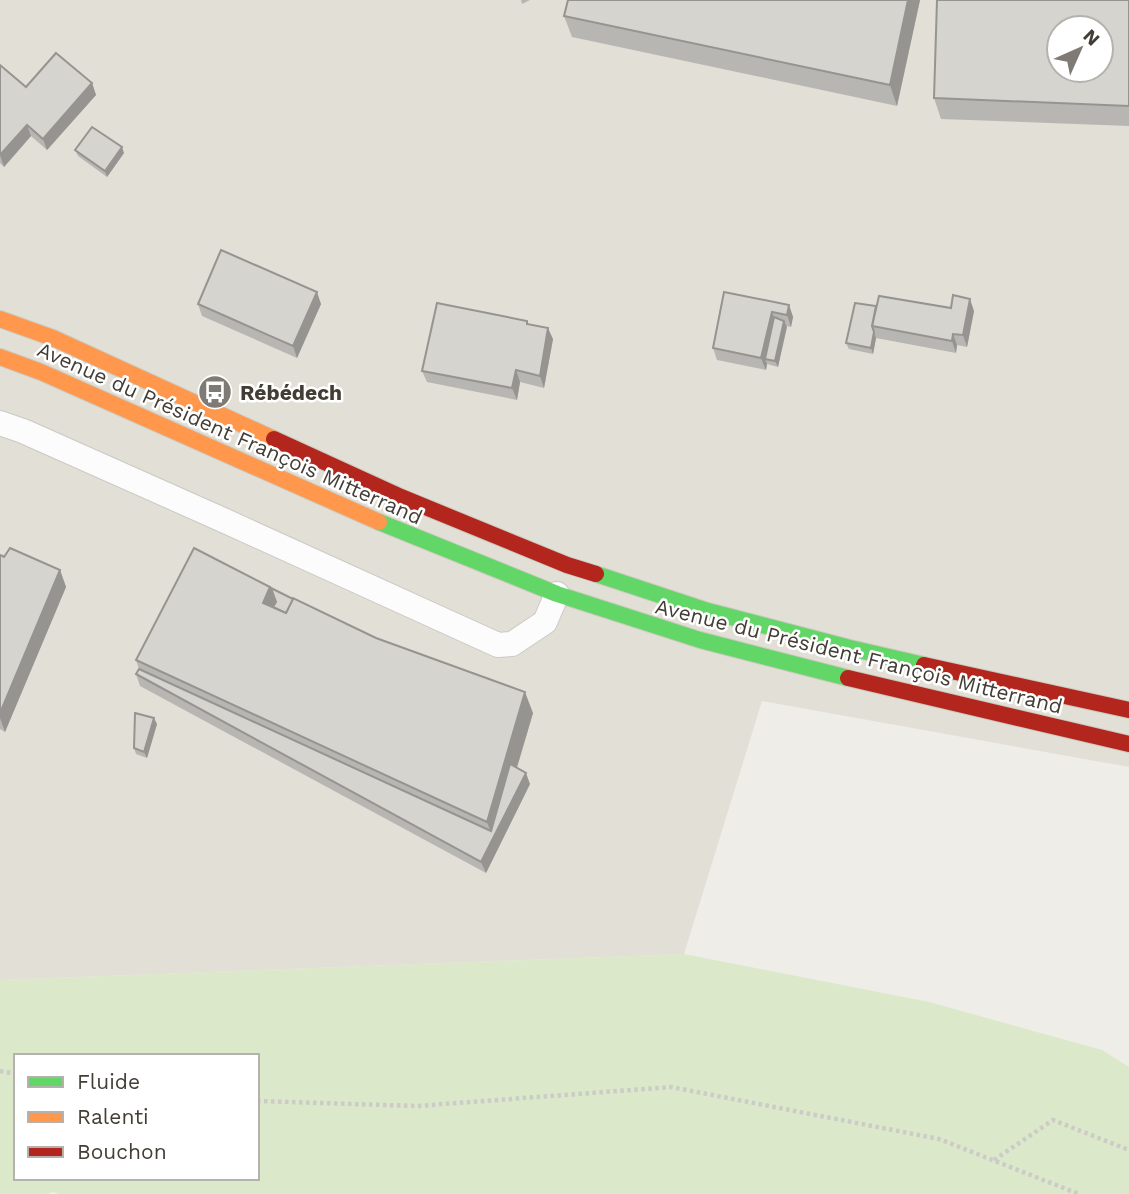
<svg xmlns="http://www.w3.org/2000/svg" width="1129" height="1194" font-family="'Work Sans',sans-serif">
  <style>
    .residential { fill: #e2dfd6; fill-rule: evenodd }
    .green { fill: #dbe8c9; fill-rule: evenodd }
    .lines { fill: none; stroke-linecap: round; stroke-linejoin: round }
    .lane-casing { stroke: #cbc9c4; stroke-width: 26 }
    .fast-casing { stroke: #cccabf; stroke-width: 18 }
    .slow-casing { stroke: #cccabf; stroke-width: 18 }
    .jam-casing { stroke: #cccabf; stroke-width: 18 }
    .path { stroke: #cccbc7; stroke-width: 4.5; stroke-dasharray: 3.5 3.5; stroke-linecap: butt }
    .lane { stroke: #fcfcfc; stroke-width: 24 }
    .fast { stroke: #63d668; stroke-width: 16 }
    .slow { stroke: #ff974d; stroke-width: 16 }
    .jam { stroke: #b3261e; stroke-width: 16 }
    .wall { fill: #b8b6b2 }
    .shaded-wall { fill: #969491 }
    .building { fill: #d6d4cf; stroke: #969491; stroke-width: 2; fill-rule: evenodd }
    .labels { text-anchor: middle; dominant-baseline: central; stroke-width: 5; stroke-linejoin: round; paint-order: stroke }
    .poi-label { font-size: 21px; font-weight: bold; fill: #433e35; stroke: #fff; text-anchor: start }
    .street-label { font-size: 21px; fill: #433e35; stroke: #fff }
  </style>
  <rect width="100%" height="100%" fill="#eeede8"/>
  <path class="residential" d="M0,0H1129V767L762,701L684,954L0,980ZM1059,28H1101V70H1059Z"/>
  <path class="green" d="M684,954L929,1002L1102,1050L1129,1067V1194H59L53,1192L46,1194H0V980ZM16,1056H257V1178H16Z"/>
  <g class="lines">
    <g class="lane-casing">
      <polyline id="lane" points="0,423 23,431 223,520 498,645 512,644 545,622 557,594"/>
    </g>
    <g class="fast-casing">
      <g id="fast">
        <polyline points="379,522 557,594 700,640 848,678"/>
        <polyline points="596,574 708,611 850,648 924,665"/>
      </g>
    </g>
    <g class="slow-casing">
      <g id="slow">
        <polyline points="0,319 53,338 274,439"/>
        <polyline points="0,357 41,372 379,522"/>
      </g>
    </g>
    <g class="jam-casing">
      <g id="jam">
        <polyline points="274,439 401,497 567,565 596,574"/>
        <polyline points="924,665 1129,710"/>
        <polyline points="848,678 1129,744"/>
      </g>
    </g>
    <g class="path">
      <polyline points="0,1071 16,1074"/>
      <polyline points="257,1101 417,1106 671,1087 939,1139 1079,1194"/>
      <polyline points="994,1160 1053,1120 1129,1150"/>
    </g>
    <use href="#lane" class="lane"/>
    <use href="#fast" class="fast"/>
    <use href="#slow" class="slow"/>
    <use href="#jam" class="jam"/>
  </g>
  <g class="wall">
    <polygon points="521,0 530,0 522,4"/>
    <polygon points="568,0 920,0 897,106 572,37 564,16"/>
    <polygon points="1129,0 1129,126 941,119 934,98"/>
    <polygon points="0,65 26,87 92,83 96,95 47,150 31,136 4,167 0,163"/>
    <polygon points="75,150 124,153 107,177 78,156"/>
    <polygon points="724,292 789,305 793,317 791,327 786,326 778,367 767,364 766,370 717,360 713,348"/>
    <polygon points="198,304 321,304 297,358 202,316"/>
    <polygon points="876,306 951,308 974,311 967,347 957,345 956,353 876,338 873,354 849,349 846,343"/>
    <polygon points="527,321 528,324 553,339 544,388 520,382 517,400 427,382 422,371"/>
    <polygon points="0,554 60,570 66,587 5,732 0,729"/>
    <polygon points="271,588 533,713 517,768 530,784 486,873 140,686 136,674 139,669 136,660"/>
    <polygon points="157,724 147,758 136,754 134,748"/>
  </g>
  <g class="shaded-wall">
    <polygon points="908,0 920,0 897,106 890,85"/>
    <polygon points="92,83 96,95 47,150 43,139"/>
    <polygon points="27,125 31,136 4,167 0,155"/>
    <polygon points="122,147 124,153 107,177 105,171"/>
    <polygon points="317,292 321,304 297,358 293,346"/>
    <polygon points="970,299 974,311 967,347 963,335"/>
    <polygon points="789,305 793,317 791,327 787,315"/>
    <polygon points="772,312 776,324 765,359 767,364 766,370 761,358"/>
    <polygon points="784,321 787,327 778,367 775,361"/>
    <polygon points="548,328 553,339 544,388 540,376"/>
    <polygon points="874,332 876,338 873,354 871,348"/>
    <polygon points="953,334 957,345 956,353 952,341"/>
    <polygon points="516,370 520,382 517,400 512,388"/>
    <polygon points="60,570 66,587 5,732 0,718 0,713"/>
    <polygon points="270,587 278,608 273,619 263,603"/>
    <polygon points="525,692 533,713 500,824 526,773 530,784 486,873 481,862 493,838 487,822"/>
    <polygon points="154,718 157,724 147,758 144,752"/>
  </g>
  <g class="building">
    <polygon points="568,0 908,0 890,85 564,16"/>
    <path d="M937,0H1129V106L934,98ZM1059,28H1101V70H1059Z"/>
    <polygon points="56,53 92,83 43,139 27,125 0,155 0,65 26,87"/>
    <polygon points="92,127 122,147 105,171 75,150"/>
    <polygon points="221,250 317,292 293,346 198,304"/>
    <polygon points="724,292 789,305 787,315 772,312 761,358 713,348"/>
    <polygon points="953,295 970,299 963,335 953,334 952,341 872,326 879,296 951,308"/>
    <polygon points="437,303 527,321 527,324 548,328 540,376 516,370 512,388 422,371"/>
    <polygon points="855,303 876,306 872,326 874,332 871,348 846,343"/>
    <polygon points="774,317 784,321 775,361 765,359"/>
    <polygon points="10,548 60,570 0,713 0,555 4,557"/>
    <polygon points="194,548 270,587 263,603 286,613 293,598 376,638 525,692 487,822 136,660"/>
    <polygon points="271,588 293,599 286,613 273,607 276,602"/>
    <polygon points="139,669 491,831 510,764 526,773 481,862 136,674"/>
    <polygon points="135,713 154,718 144,752 134,748"/>
  </g>
  <defs>
    <g id="bus-disc" transform="scale(1.75)"><circle r="9.5" fill="#7f7b74" stroke="#fff"/><path d="M-5-6H5V4H4V6H2V4H-2V6H-4V4H-5ZM-3.5-4V0h7V-4ZM-3.5 1.2v1.5H-2V1.2ZM2 1.2v1.5H3.5V1.2Z" fill="#fff"/></g>
  </defs>
  <g fill-rule="evenodd">
    <use href="#bus-disc" x="215" y="392"/>
  </g>
  <g class="labels">
    <g class="poi-label">
      <text x="240" y="392">Rébédech</text>
    </g>
    <g class="street-label">
      <text transform="translate(230 433) rotate(24)">Avenue du Président François Mitterrand</text>
      <text transform="translate(859 656) rotate(14)">Avenue du Président François Mitterrand</text>
    </g>
  </g>
  <rect x="14" y="1054" width="245" height="126" fill="#ffffff" stroke="#b4b2ae" stroke-width="2"/>
  <rect x="28" y="1077" width="35" height="10" fill="#63d668" stroke="#b4b2ae" stroke-width="2"/>
  <text x="77" y="1089" font-size="21" fill="#433e35">Fluide</text>
  <rect x="28" y="1112" width="35" height="10" fill="#ff974d" stroke="#b4b2ae" stroke-width="2"/>
  <text x="77" y="1124" font-size="21" fill="#433e35">Ralenti</text>
  <rect x="28" y="1147" width="35" height="10" fill="#b3261e" stroke="#b4b2ae" stroke-width="2"/>
  <text x="77" y="1159" font-size="21" fill="#433e35">Bouchon</text>
  <g transform="translate(1080 49) rotate(45)"><circle r="33" fill="#ffffff" stroke="#b4b2ae" stroke-width="2"/>
  <path d="M0-5L12 26L0 18L-12 26Z" fill="#7f7b74"/>
  <text y="-10" font-size="19" font-weight="bold" text-anchor="middle" fill="#433e35">N</text>
  </g>
</svg>
